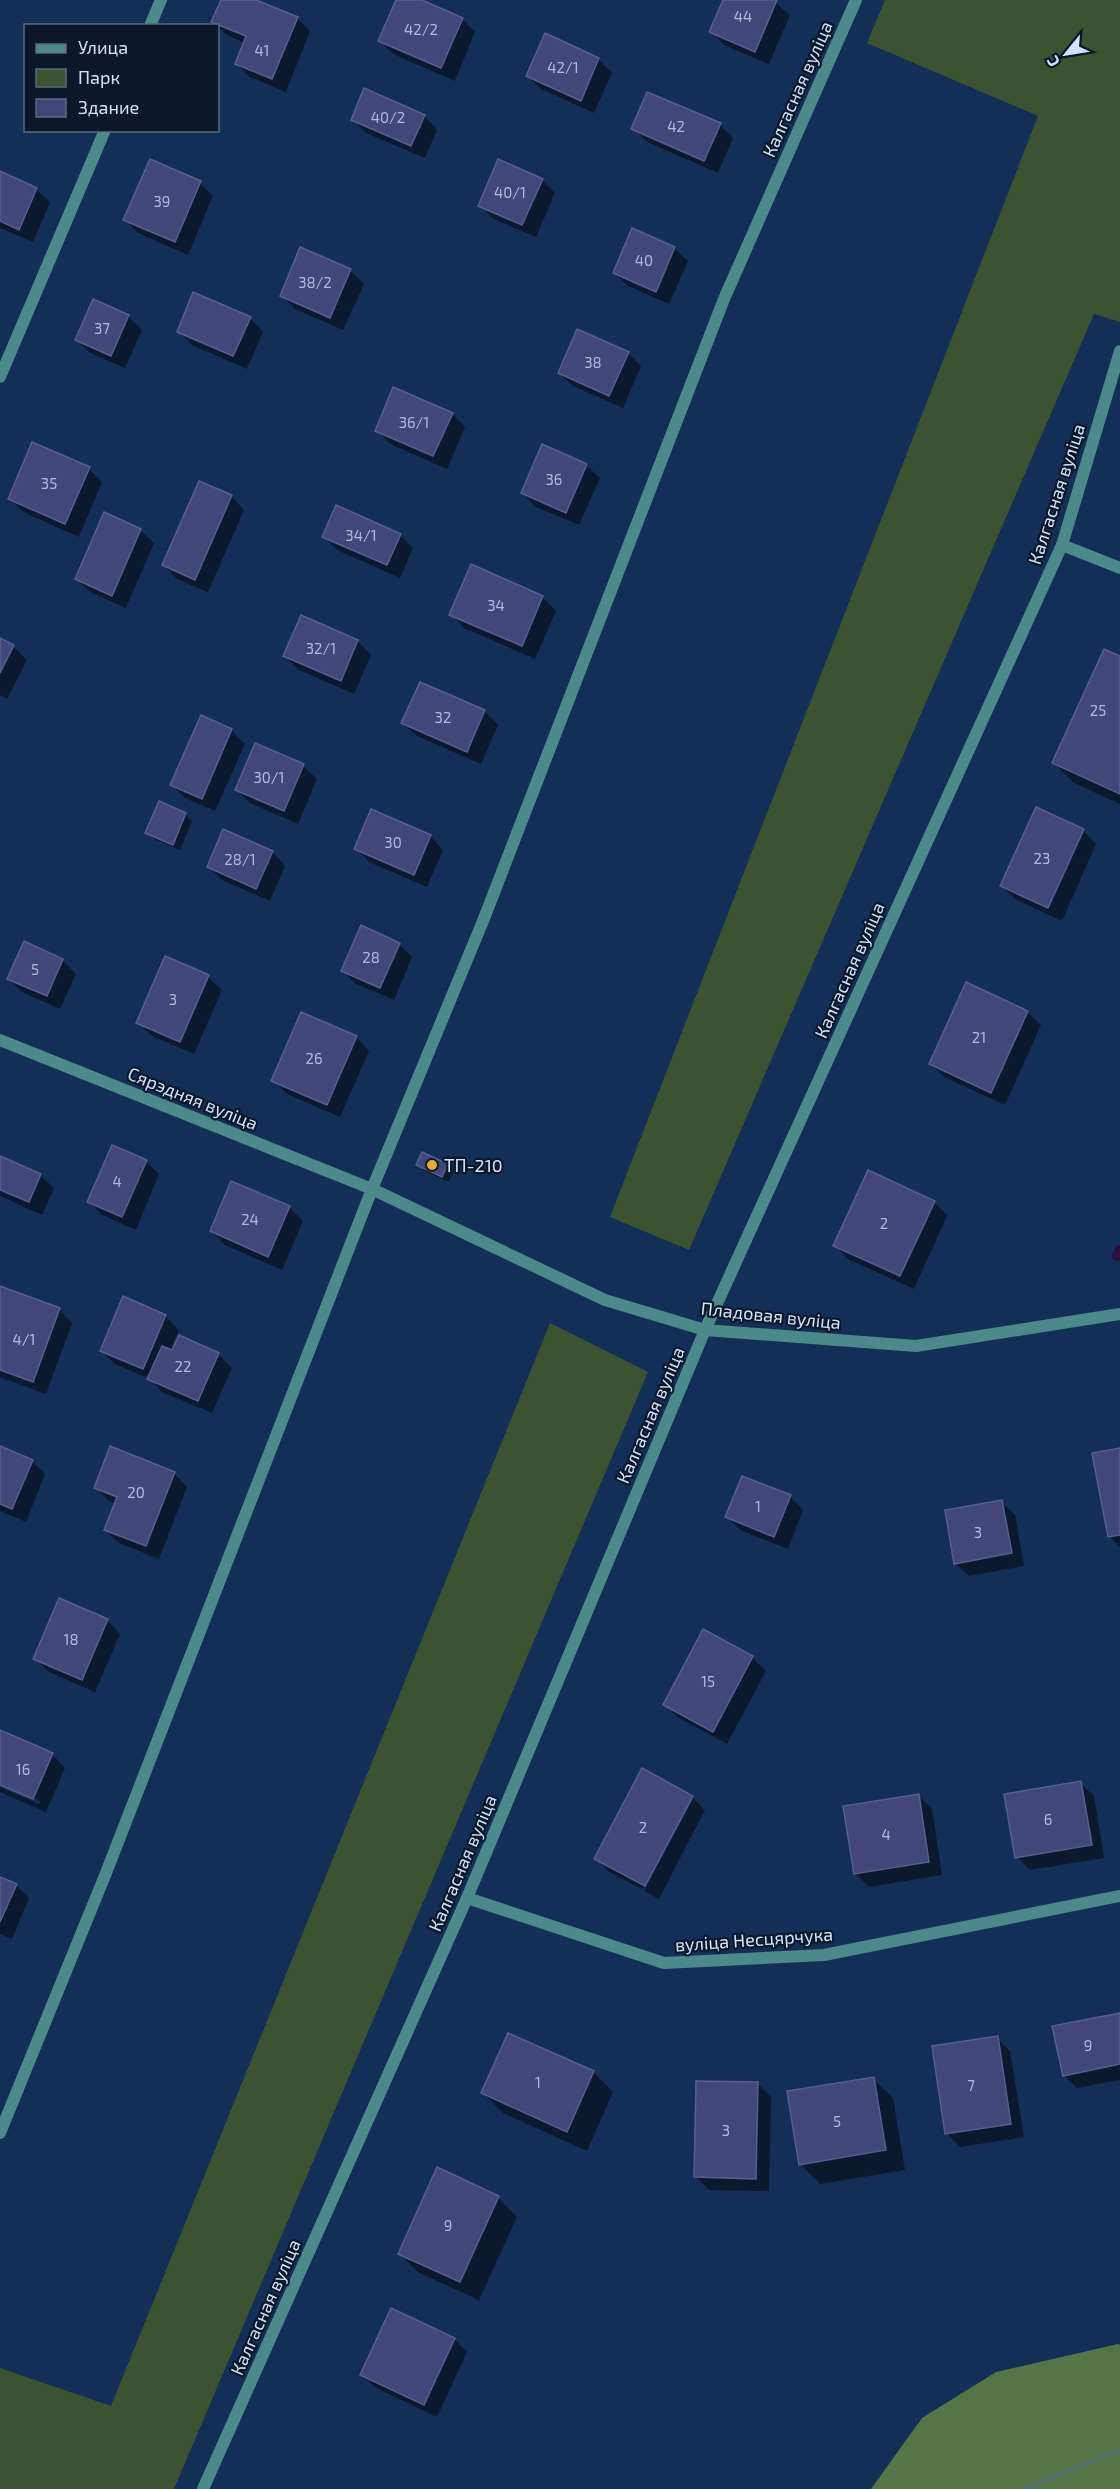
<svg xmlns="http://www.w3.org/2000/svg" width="1120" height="2489" font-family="'Exo 2',sans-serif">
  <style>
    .green { fill: #3b5331 }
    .forest { fill: #547646 }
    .shadow { fill: #0007 }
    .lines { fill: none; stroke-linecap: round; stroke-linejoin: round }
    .stream { stroke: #30103a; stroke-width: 10 }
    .building { fill: #414779; stroke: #585f90; stroke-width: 1.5 }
    .path { stroke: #50698c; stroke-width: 4; stroke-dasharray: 3 3; stroke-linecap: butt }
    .street { stroke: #4b898a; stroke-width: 12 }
    .poi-dot { fill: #eaaa39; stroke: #0c182a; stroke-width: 2 }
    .labels { text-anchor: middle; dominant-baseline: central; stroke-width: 4.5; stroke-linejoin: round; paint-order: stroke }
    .number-label { font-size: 15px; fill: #adbcdb }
    .street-label { font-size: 18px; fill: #d1e3fc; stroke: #0c182a }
    .poi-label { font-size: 18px; fill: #d1e3fc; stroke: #0c182a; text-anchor: start }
  </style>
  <rect width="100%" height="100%" fill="#132f57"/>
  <g class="green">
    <polygon points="885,0 1120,0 1120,322 1094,314 689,1250 610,1217 1038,116 867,43"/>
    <polygon points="550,1323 648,1372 174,2489 0,2489 0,2368 111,2406"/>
  </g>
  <polygon class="forest" points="1118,2344 1120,2345 1120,2489 871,2489 922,2418 996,2372"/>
  <g class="shadow">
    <polygon points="222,0 252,0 297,18 310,31 286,92 250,77 237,64 245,43 227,35 213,22"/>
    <polygon points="398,0 418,0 462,19 475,32 455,81 393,54 380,41"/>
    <polygon points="725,0 772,0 790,15 769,64 724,45 711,31"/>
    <polygon points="546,35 599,60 612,73 594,113 541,89 527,75"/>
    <polygon points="424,116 437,130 425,158 366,133 352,119"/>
    <polygon points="720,125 733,138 718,173 647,142 633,128"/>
    <polygon points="0,173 36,189 50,202 33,242 0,228"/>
    <polygon points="542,180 555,193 536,237 493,219 480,205"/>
    <polygon points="200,183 213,196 188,255 138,233 125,220"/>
    <polygon points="674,248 688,261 669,304 628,286 614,273"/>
    <polygon points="350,270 364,284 343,330 295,309 282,295"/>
    <polygon points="128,316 142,330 125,368 90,353 77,340"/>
    <polygon points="250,318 263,332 247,369 192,345 179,331"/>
    <polygon points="628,353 641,366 623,408 573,386 559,373"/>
    <polygon points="452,414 465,427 447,469 390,444 377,430"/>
    <polygon points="586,465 600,478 579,525 536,507 522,493"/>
    <polygon points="89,469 102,482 79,537 23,512 10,499"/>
    <polygon points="231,496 244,510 208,592 177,579 164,565"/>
    <polygon points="140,530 154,543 126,608 90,592 77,579"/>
    <polygon points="400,535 413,548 400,578 337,550 324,537"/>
    <polygon points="471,566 542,597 556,611 535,659 464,628 451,614"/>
    <polygon points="302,617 358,641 371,655 354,694 299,670 285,656"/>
    <polygon points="0,640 13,646 27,660 7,699 0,695"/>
    <polygon points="1120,658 1120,804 1074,783 1054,763"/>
    <polygon points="420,684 485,711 498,725 481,764 417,736 403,723"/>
    <polygon points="231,730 245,744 215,811 185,798 172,785"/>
    <polygon points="256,745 303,766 317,779 298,824 250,803 236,790"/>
    <polygon points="160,803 185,814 192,821 180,850 154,839 147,832"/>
    <polygon points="1083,831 1096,844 1062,921 1015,899 1002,886"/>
    <polygon points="430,836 443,850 427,887 369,862 356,848"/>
    <polygon points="272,852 285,866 270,901 222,880 209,867"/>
    <polygon points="399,944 412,957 394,1000 356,984 343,971"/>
    <polygon points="166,958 208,977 222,990 194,1054 152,1036 138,1022"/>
    <polygon points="62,960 76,974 60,1009 22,992 9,979"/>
    <polygon points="1027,1012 1041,1025 1005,1105 944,1077 930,1063"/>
    <polygon points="356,1037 369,1051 340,1117 287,1094 273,1080"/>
    <polygon points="0,1158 40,1175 54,1188 42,1215 0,1196"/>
    <polygon points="146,1161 159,1174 136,1230 102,1215 89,1202"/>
    <polygon points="418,1164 447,1166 453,1172 449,1182 424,1171"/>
    <polygon points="232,1183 290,1208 303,1221 282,1270 225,1245 211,1231"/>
    <polygon points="934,1202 947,1216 914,1289 848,1259 835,1245"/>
    <polygon points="0,1288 59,1309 72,1323 46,1394 0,1377"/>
    <polygon points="124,1298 165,1316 179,1330 170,1351 218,1354 232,1368 212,1413 162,1392 150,1379 115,1364 101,1350"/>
    <polygon points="0,1447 32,1461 45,1474 26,1522 0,1511"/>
    <polygon points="1120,1449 1120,1547 1110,1537 1094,1454"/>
    <polygon points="174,1473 187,1487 159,1559 119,1543 105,1530 116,1504 109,1501 95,1487"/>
    <polygon points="790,1496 803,1510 788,1549 740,1530 727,1517"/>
    <polygon points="1001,1502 1015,1515 1024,1566 969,1576 955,1563"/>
    <polygon points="107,1620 120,1634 95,1692 49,1672 35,1658"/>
    <polygon points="752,1657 766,1671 727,1744 679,1718 665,1705"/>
    <polygon points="0,1732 52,1754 65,1768 46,1812 0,1792 0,1787 39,1804 40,1801 0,1784"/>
    <polygon points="1080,1783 1094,1796 1104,1858 1030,1870 1017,1857"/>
    <polygon points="918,1795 932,1809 942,1875 869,1887 856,1874"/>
    <polygon points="692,1797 705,1810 659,1899 644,1891 693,1799 689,1799 642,1889 609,1872 596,1858"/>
    <polygon points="0,1878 16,1885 29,1898 12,1939 0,1934"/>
    <polygon points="1120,2014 1120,2080 1077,2088 1064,2075"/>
    <polygon points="997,2038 1010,2051 1024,2137 960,2147 947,2133"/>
    <polygon points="593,2072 613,2092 587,2151 503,2113 483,2093"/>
    <polygon points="873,2079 893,2098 905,2170 820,2184 801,2164"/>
    <polygon points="758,2084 771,2097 769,2191 709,2190 695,2176"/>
    <polygon points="498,2197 517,2217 479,2300 419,2273 399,2253"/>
    <polygon points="454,2339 467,2352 437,2417 376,2388 362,2375"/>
  </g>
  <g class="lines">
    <polyline class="stream" points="1117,1256 1120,1250"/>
  </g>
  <g class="building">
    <polygon points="221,0 256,0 298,17 272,79 235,64 246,36 211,22"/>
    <polygon points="396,0 422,0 463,18 441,68 378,41"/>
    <polygon points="723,0 777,0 755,52 709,32"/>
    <polygon points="545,33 599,58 581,101 526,76"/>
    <polygon points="364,88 425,115 411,146 351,120"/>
    <polygon points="647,92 721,123 704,161 631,129"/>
    <polygon points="150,159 201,181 175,242 123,220"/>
    <polygon points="498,159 543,179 522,225 478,206"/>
    <polygon points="0,171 37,188 19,230 0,221"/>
    <polygon points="632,228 675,247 656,292 613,273"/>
    <polygon points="300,247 351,269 330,318 280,296"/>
    <polygon points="193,292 251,317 233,356 177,332"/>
    <polygon points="93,299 129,315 111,356 75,340"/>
    <polygon points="577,329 629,352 609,396 558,373"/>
    <polygon points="393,387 453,413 433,456 375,431"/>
    <polygon points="32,442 90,467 65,524 8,499"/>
    <polygon points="542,444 587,464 566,513 521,493"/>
    <polygon points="199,481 232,495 195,580 162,565"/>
    <polygon points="336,505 401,534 387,565 322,537"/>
    <polygon points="104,512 141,529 112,596 75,579"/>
    <polygon points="471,564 543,596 522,646 449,615"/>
    <polygon points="301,615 358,640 341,681 283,656"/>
    <polygon points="0,638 14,645 0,673"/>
    <polygon points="1104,649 1120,656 1120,794 1052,763"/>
    <polygon points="420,682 485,710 467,752 401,723"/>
    <polygon points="201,715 232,729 202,799 170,785"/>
    <polygon points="255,743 304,764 284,811 235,790"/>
    <polygon points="159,801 186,813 173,845 145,833"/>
    <polygon points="1036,807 1084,829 1048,908 1000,886"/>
    <polygon points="371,809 431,835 414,875 354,849"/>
    <polygon points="223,829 273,851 256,889 207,867"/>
    <polygon points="361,925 400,943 380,988 341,971"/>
    <polygon points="24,941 63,959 47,996 7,979"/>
    <polygon points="165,956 209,975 180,1042 136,1023"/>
    <polygon points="966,982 1028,1011 991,1093 929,1064"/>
    <polygon points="301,1012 357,1036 327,1105 271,1081"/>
    <polygon points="112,1145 147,1160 122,1217 87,1202"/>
    <polygon points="422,1152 448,1164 442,1177 416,1165"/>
    <polygon points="0,1156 41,1174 29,1202 0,1190"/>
    <polygon points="868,1170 935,1201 900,1276 833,1246"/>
    <polygon points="231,1181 290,1206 268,1257 210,1231"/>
    <polygon points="0,1286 60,1308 33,1382 0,1370"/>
    <polygon points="123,1296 166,1315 143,1369 100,1351"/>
    <polygon points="179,1335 219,1353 198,1401 147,1379 162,1346 172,1350"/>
    <polygon points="0,1446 33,1460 12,1509 0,1504"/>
    <polygon points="110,1446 175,1472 146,1546 104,1530 117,1497 94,1488"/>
    <polygon points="1120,1448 1120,1535 1108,1537 1092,1453"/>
    <polygon points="742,1476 791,1495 774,1537 725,1517"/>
    <polygon points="1002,1500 1012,1553 954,1564 945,1510"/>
    <polygon points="59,1598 108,1619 82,1680 33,1659"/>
    <polygon points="703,1629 753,1656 713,1732 663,1705"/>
    <polygon points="0,1730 53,1753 33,1799 0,1785"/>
    <polygon points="642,1768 693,1796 645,1886 594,1859"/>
    <polygon points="1081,1781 1092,1845 1015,1858 1004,1794"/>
    <polygon points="919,1794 929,1862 854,1874 843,1806"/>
    <polygon points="0,1877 17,1884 0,1922"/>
    <polygon points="1120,2013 1120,2064 1063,2076 1052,2026"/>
    <polygon points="508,2033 594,2071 567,2132 481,2093"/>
    <polygon points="998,2036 1011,2124 945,2134 932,2046"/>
    <polygon points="874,2077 886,2150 799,2165 787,2091"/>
    <polygon points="696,2081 758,2082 756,2179 694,2177"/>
    <polygon points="437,2167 499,2196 460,2282 398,2254"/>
    <polygon points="391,2308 455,2338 424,2405 360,2375"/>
  </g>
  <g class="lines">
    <polyline class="path" points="1023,2489 1120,2450"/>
    <g class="street">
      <polyline points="150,26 161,0"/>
      <polyline points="0,377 105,130"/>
      <polyline points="1062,545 1120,568"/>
      <polyline points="0,1040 372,1189 605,1300 705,1330 916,1346 1120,1314"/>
      <polyline points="467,1898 664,1963 824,1955 1120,1896"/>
      <polyline points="0,2133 106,1873 372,1189 483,921 724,299 856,0"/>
      <polyline points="203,2489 467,1898 705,1330 1062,545 1120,351"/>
    </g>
  </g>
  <circle class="poi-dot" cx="432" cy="1165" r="6"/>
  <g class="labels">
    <g class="number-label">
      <text x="743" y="16">44</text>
      <text x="421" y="29">42/2</text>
      <text x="262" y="50">41</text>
      <text x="563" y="67">42/1</text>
      <text x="388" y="117">40/2</text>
      <text x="676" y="126">42</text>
      <text x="510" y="192">40/1</text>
      <text x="162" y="201">39</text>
      <text x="644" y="260">40</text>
      <text x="315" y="282">38/2</text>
      <text x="102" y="328">37</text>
      <text x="593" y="362">38</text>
      <text x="414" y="422">36/1</text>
      <text x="554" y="479">36</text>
      <text x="49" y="483">35</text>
      <text x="361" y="535">34/1</text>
      <text x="496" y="605">34</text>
      <text x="321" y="648">32/1</text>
      <text x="1098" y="710">25</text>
      <text x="443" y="717">32</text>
      <text x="269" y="777">30/1</text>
      <text x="393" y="842">30</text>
      <text x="1042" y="858">23</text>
      <text x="240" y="859">28/1</text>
      <text x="371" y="957">28</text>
      <text x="35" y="969">5</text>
      <text x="173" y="999">3</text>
      <text x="979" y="1037">21</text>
      <text x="314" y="1058">26</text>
      <text x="117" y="1181">4</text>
      <text x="250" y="1219">24</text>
      <text x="884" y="1223">2</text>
      <text x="24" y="1339">4/1</text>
      <text x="183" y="1366">22</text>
      <text x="136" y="1492">20</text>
      <text x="758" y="1506">1</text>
      <text x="978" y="1532">3</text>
      <text x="71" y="1639">18</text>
      <text x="708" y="1681">15</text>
      <text x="23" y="1769">16</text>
      <text x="1048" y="1819">6</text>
      <text x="643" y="1827">2</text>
      <text x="886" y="1834">4</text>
      <text x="1088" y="2045">9</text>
      <text x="538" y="2082">1</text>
      <text x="971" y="2085">7</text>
      <text x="837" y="2121">5</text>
      <text x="726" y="2130">3</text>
      <text x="448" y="2225">9</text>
    </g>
    <g class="street-label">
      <text transform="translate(797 89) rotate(-66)">Калгасная вуліца</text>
      <text transform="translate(1056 494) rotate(-72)">Калгасная вуліца</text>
      <text transform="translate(849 970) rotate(-66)">Калгасная вуліца</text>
      <text transform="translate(193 1098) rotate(22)">Сярэдняя вуліца</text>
      <text transform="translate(771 1315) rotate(6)">Пладовая вуліца</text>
      <text transform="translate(650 1415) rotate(-67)">Калгасная вуліца</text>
      <text transform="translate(462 1863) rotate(-67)">Калгасная вуліца</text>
      <text transform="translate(754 1939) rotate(-4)">вуліца Несцярчука</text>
      <text transform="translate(265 2307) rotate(-66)">Калгасная вуліца</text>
    </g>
    <g class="poi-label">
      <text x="444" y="1165">ТП-210</text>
    </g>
  </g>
  <rect x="24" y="24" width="195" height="108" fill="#0c182a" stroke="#5b697e" stroke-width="1.5"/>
  <rect x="36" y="44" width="30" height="9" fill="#4b898a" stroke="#5b697e" stroke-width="1.5"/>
  <text x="78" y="54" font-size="18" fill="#d1e3fc">Улица</text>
  <rect x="36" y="69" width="30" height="18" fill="#3b5331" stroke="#5b697e" stroke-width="1.5"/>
  <text x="78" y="84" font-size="18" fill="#d1e3fc">Парк</text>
  <rect x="36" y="99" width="30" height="18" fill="#414779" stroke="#5b697e" stroke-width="1.5"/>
  <text x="78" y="114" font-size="18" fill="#d1e3fc">Здание</text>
  <g transform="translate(1066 54) rotate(240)" stroke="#0c182a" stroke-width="4.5" paint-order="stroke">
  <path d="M0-4.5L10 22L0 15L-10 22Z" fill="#d1e3fc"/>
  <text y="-9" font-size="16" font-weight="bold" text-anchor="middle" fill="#d1e3fc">С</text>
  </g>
</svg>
